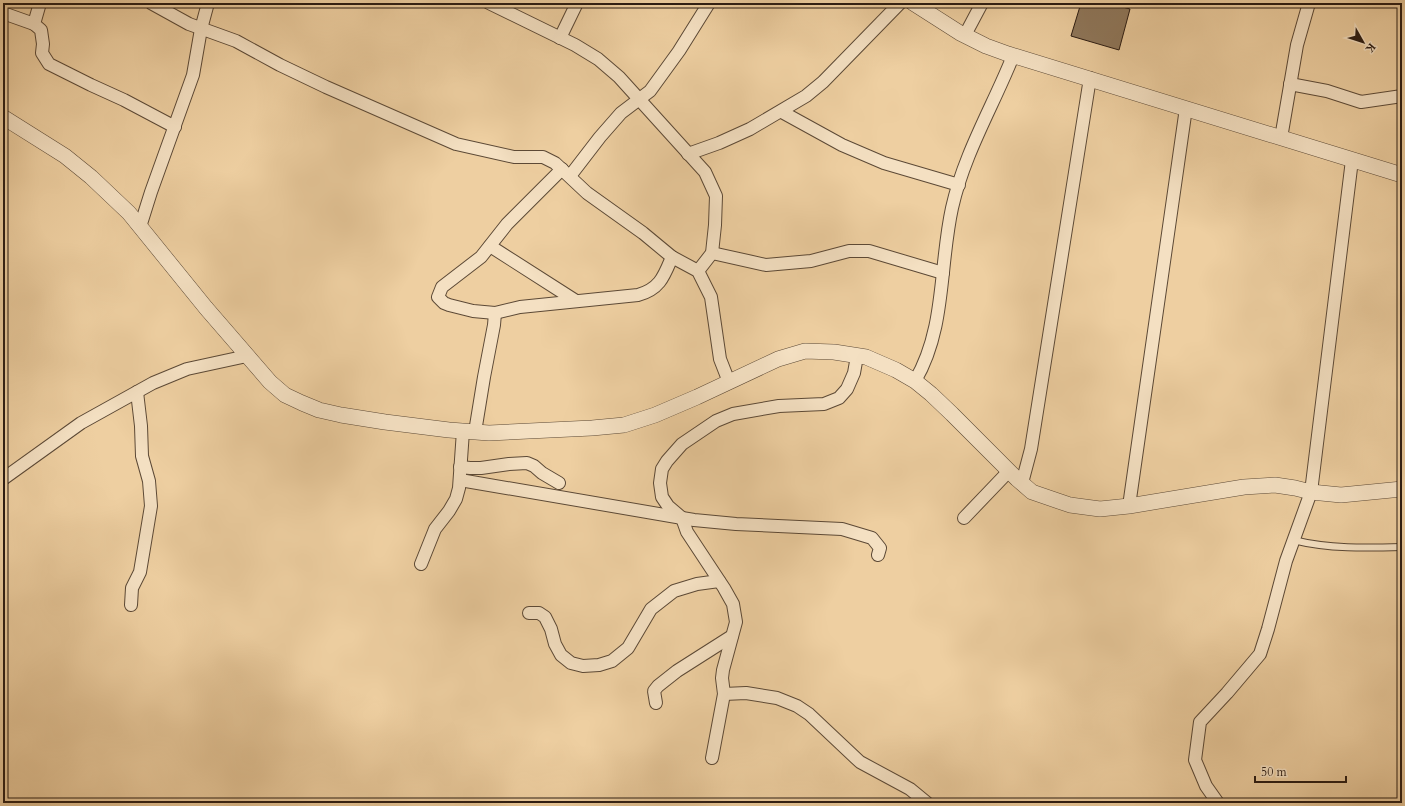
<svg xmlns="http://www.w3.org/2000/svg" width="1405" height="806" font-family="Cardo,serif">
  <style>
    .building { fill: #90795d; stroke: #2b1c13 }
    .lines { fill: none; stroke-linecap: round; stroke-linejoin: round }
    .service-casing { stroke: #5c4936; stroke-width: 8 }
    .minor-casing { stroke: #5c4936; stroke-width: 14 }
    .tertiary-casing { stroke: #5c4936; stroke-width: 16 }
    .service { stroke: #f4e0c2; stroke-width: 6 }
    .minor { stroke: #f4e0c2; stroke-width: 12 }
    .tertiary { stroke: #f4e0c2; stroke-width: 15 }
  </style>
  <rect width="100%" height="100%" fill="#eecfa1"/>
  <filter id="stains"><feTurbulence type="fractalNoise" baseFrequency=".005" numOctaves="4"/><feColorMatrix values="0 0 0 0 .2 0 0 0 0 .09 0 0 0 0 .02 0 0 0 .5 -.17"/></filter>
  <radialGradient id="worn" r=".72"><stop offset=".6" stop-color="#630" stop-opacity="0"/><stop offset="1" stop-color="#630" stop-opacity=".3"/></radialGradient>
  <polygon class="building" points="1081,3 1108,3 1130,9 1119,50 1071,36"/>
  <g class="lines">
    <g class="service-casing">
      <path id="service" d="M1293,540C1329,549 1366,548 1402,547"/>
    </g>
    <g class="minor-casing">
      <g id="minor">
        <polyline points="40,3 34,24 41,30 43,44 42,53 49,64 91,85 124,100 175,127"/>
        <polyline points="151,3 189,24 236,41 280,65 326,87 456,144 514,157 543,157 555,163 587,193 643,233 672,257 698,271 711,297 720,359 729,382"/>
        <polyline points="489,3 575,45 598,59 619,77 705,172 716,196 715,225 712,253 698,271"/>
        <polyline points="3,13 34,24"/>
        <polyline points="965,35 982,3"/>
        <polyline points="560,38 577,3"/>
        <polyline points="1290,84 1327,91 1361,102 1402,96"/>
        <polyline points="782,112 842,145 884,163 959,185"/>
        <polyline points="1281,138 1297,45 1309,3"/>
        <polyline points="688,154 719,143 750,129 806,96 823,82 900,3"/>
        <path d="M562,169L507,224L481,257L442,287L438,297L444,303L449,305L473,311L495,313L520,307L638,295C660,289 664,276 672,257"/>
        <polyline points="570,176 600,137 621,113 650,91 679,51 709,3"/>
        <polyline points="140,227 151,192 193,75 201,29 208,3"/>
        <polyline points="490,246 576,301"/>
        <polyline points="712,253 766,265 811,261 849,251 869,251 943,273"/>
        <path d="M915,381C946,328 939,267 952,208C964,154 993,106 1013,56"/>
        <polyline points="475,432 484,377 494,325 495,313"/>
        <polyline points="460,467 470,468 481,468 509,464 527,463 534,466 542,473 559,483"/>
        <polyline points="3,479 81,423 153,383 187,369 247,356"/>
        <polyline points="460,480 694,520 736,524 842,529 872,538 880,548 878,555"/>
        <polyline points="1022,483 1031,449 1090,78"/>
        <polyline points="1129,506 1186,108"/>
        <polyline points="964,518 1009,471"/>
        <polyline points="421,564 435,529 449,511 456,499 459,488 463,431"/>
        <polyline points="131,605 132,588 140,572 151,506 149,481 142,456 141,426 137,392"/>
        <polyline points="529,613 539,613 545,617 551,629 555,644 561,655 571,663 583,666 599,665 612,661 628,648 651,609 674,591 697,584 719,581"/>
        <polyline points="724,694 746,693 777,698 797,706 809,714 860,762 910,789 927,803"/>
        <polyline points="656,703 654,691 658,686 677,671 732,636"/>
        <polyline points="712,758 724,694 722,678 723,670 736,622 733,604 724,588 687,532 682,518 668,506 662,497 660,483 662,469 667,461 682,444 716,421 733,414 779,406 824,404 839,398 847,389 854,373 857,356"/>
        <polyline points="1218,803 1206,786 1195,760 1200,722 1227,693 1260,654 1268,629 1286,561 1311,492 1352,160"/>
      </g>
    </g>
    <g class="tertiary-casing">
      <g id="tertiary">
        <polyline points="913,3 960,33 986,46 1008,54 1402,175"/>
        <polyline points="3,117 65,156 91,177 129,213 206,308 270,382 285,395 302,403 319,410 341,415 385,422 449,430 489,433 592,428 624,425 655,415 697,397 778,359 805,351 834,352 866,357 896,370 915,381 931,394 952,414 1017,479 1032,492 1070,505 1100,509 1129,506 1244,487 1275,485 1295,488 1311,492 1341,495 1402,489"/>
      </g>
    </g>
    <use href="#service" class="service"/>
    <use href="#minor" class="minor"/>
    <use href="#tertiary" class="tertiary"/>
  </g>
  <rect width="1405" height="806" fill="none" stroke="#eecfa1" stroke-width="16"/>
  <rect x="4" y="4" width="1397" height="798" fill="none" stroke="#2b1c13" stroke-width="2"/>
  <rect x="8" y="8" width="1389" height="790" fill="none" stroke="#2b1c13"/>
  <g transform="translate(1363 42) rotate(129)" stroke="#f4e0c2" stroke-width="3" paint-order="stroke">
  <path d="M0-3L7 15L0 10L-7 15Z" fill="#2b1c13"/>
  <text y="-6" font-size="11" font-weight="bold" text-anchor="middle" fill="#2b1c13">K</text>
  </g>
  <path d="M1255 776v6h91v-6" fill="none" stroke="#2b1c13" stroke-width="2"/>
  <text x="1261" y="776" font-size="12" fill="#2b1c13" stroke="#f4e0c2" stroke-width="3" paint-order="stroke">50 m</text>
  <rect width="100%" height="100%" filter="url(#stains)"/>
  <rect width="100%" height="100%" fill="url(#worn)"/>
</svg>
